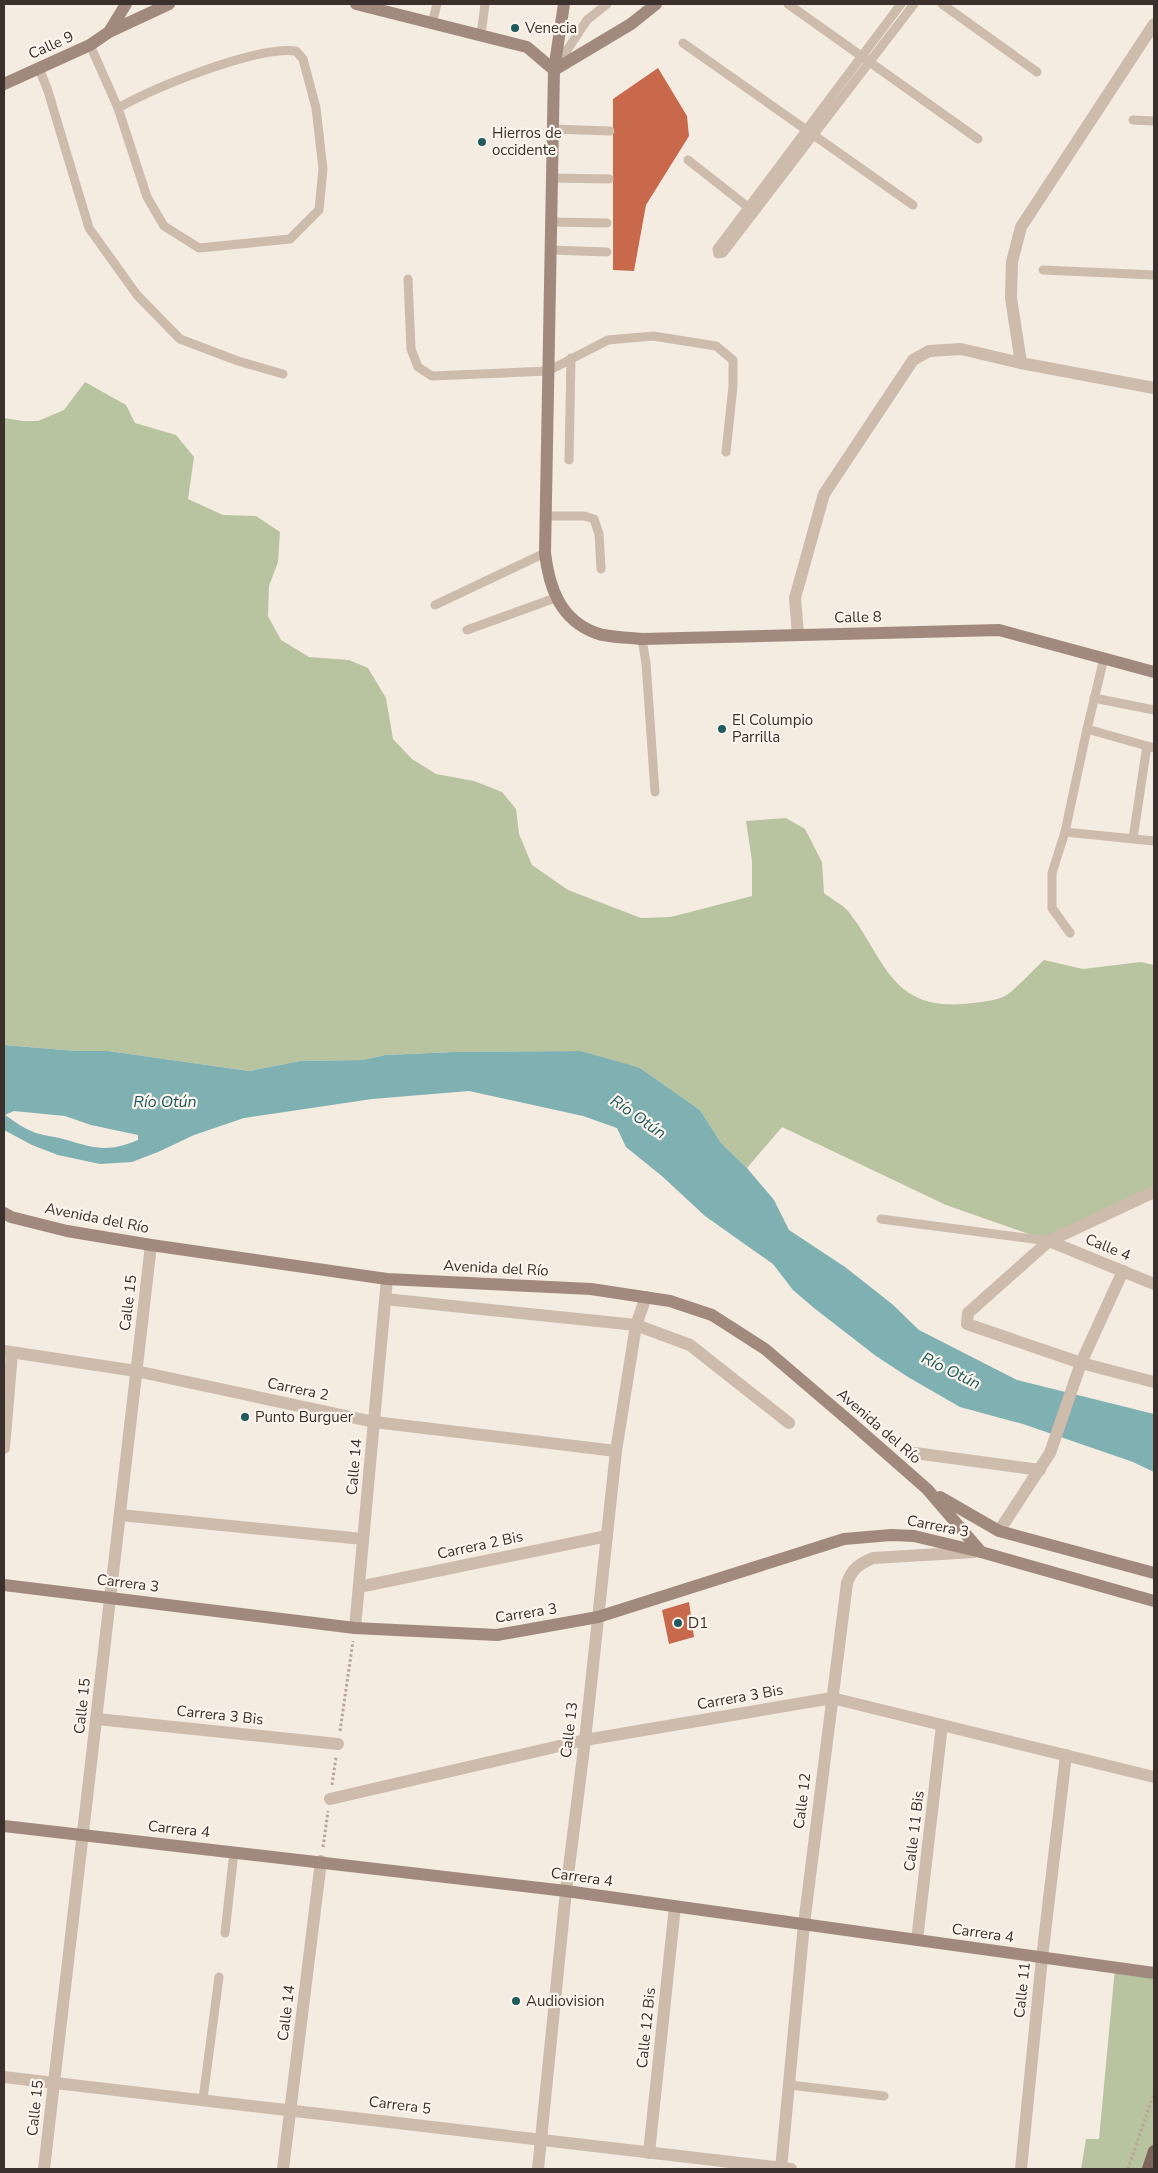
<svg xmlns="http://www.w3.org/2000/svg" width="1158" height="2173" font-family="'Nunito Sans',sans-serif">
  <style>
    .green { fill: #b8c4a0 }
    .water { fill: #7fb0b2; fill-rule: evenodd }
    .building { fill: #c8694b }
    .lines { fill: none; stroke-linecap: round; stroke-linejoin: round }
    .path { stroke: #b9a596; stroke-width: 3; stroke-dasharray: 2.5 2.5; stroke-linecap: butt }
    .lane { stroke: #cdbbac; stroke-width: 9 }
    .street { stroke: #cdbbac; stroke-width: 12 }
    .secondary { stroke: #a18a7d; stroke-width: 12 }
    .primary { stroke: #7d675c; stroke-width: 12 }
    .poi-dot { fill: #1f5a5e; stroke: #fbf5ee; stroke-width: 2 }
    .labels { text-anchor: middle; dominant-baseline: central; stroke-width: 4.5; stroke-linejoin: round; paint-order: stroke }
    .poi-label { font-size: 15px; fill: #3b302b; stroke: #fbf5ee; text-anchor: start }
    .street-label { font-size: 15px; fill: #3b302b; stroke: #fbf5ee }
    .water-label { font-size: 16px; font-style: italic; fill: #1f5a5e; stroke: #fbf5ee }
  </style>
  <rect width="100%" height="100%" fill="#f4ebe1"/>
  <g class="green">
    <path d="M85,382L126,405L135,423L176,435L194,457L188,499L223,515L256,516L280,532L278,562L269,586L268,616L281,640L309,657L349,660L368,668L386,698L393,739L412,759L436,774L474,781L502,792L516,809L519,834L532,865L568,890L641,918L671,917L752,896V861L746,821L786,818L805,829L822,862L824,893C831,899 842,904 848,911C885,958 890,1010 964,1004C974,1003 996,1001 1005,996C1015,990 1034,969 1044,960L1083,969L1141,962L1154,965V1192L1049,1241L946,1205L782,1127L747,1168L721,1143L700,1110L640,1068L581,1051L453,1052L385,1055L363,1060L300,1061L249,1071L108,1051H76L4,1045V418L23,421H38L64,410Z"/>
    <polygon points="1115,1968 1154,1973 1154,2169 1081,2169 1086,2139 1099,2139"/>
  </g>
  <path class="water" d="M4,1045L76,1051H108L249,1071L300,1061L363,1060L385,1055L453,1052L581,1051L627,1064L640,1068L700,1110L721,1143L747,1168L774,1200L789,1230L845,1267L892,1304L919,1330L1017,1380L1154,1414V1472L1133,1462L1023,1424L960,1407L908,1377L876,1356L814,1308L793,1290L773,1264L705,1216L663,1177L626,1147L617,1128L583,1116L469,1091L372,1099L244,1118L194,1135L158,1152L132,1162L100,1164L58,1155L32,1145L4,1130ZM14,1111L65,1116L91,1125L138,1135V1140C109,1152 96,1149 67,1140C57,1137 46,1136 36,1133C25,1129 15,1122 5,1115Z"/>
  <g class="building">
    <polygon points="658,68 687,116 689,136 646,205 634,271 613,270 613,99"/>
    <polygon points="689,1602 694,1637 669,1644 662,1610"/>
  </g>
  <g class="lines">
    <g class="path">
      <polyline points="340,1731 353,1641"/>
      <polyline points="332,1785 336,1757"/>
      <polyline points="323,1847 328,1811"/>
      <polyline points="1128,2169 1154,2093"/>
    </g>
    <g class="lane">
      <polyline points="788,4 978,139"/>
      <polyline points="901,4 717,249 718,254 723,253 914,4"/>
      <polyline points="942,4 1037,72"/>
      <polyline points="432,23 437,4"/>
      <polyline points="481,35 485,4"/>
      <polyline points="683,43 913,205"/>
      <path d="M90,45L118,108C156,87 255,46 296,51L303,59L316,108L323,169L319,210L290,239L199,248L164,226L147,197L118,108"/>
      <polyline points="556,67 587,20 607,4"/>
      <polyline points="39,68 48,91 89,228 137,295 180,339 238,361 283,374"/>
      <polyline points="1133,120 1154,121"/>
      <polyline points="553,129 610,131"/>
      <polyline points="688,160 748,207"/>
      <polyline points="552,178 609,179"/>
      <polyline points="551,222 607,223"/>
      <polyline points="551,250 607,252"/>
      <polyline points="1043,270 1154,275"/>
      <polyline points="408,279 411,349 418,367 432,376 548,371 608,340 653,336 716,346 733,360 733,386 726,452"/>
      <polyline points="569,460 571,358"/>
      <polyline points="545,516 584,516 594,519 599,534 601,569"/>
      <polyline points="435,605 545,553"/>
      <polyline points="467,630 555,598"/>
      <polyline points="642,639 646,663 655,792"/>
      <polyline points="1104,658 1087,729 1065,832 1154,841"/>
      <polyline points="1094,698 1154,710"/>
      <polyline points="1087,729 1154,748"/>
      <polyline points="1065,832 1052,873 1052,908 1070,933"/>
      <polyline points="1133,838 1147,746"/>
      <polyline points="881,1219 1049,1241"/>
      <polyline points="225,1933 234,1852"/>
      <polyline points="790,2085 884,2096"/>
      <polyline points="203,2099 219,1977"/>
    </g>
    <g class="street">
      <polyline points="1021,363 1011,298 1012,262 1021,227 1154,24"/>
      <polyline points="798,635 795,598 824,494 913,360 929,351 961,349 1021,363 1154,388"/>
      <polyline points="1154,1192 1049,1241 968,1313 967,1324 1081,1363 1154,1382"/>
      <polyline points="1049,1241 1154,1284"/>
      <polyline points="385,1299 636,1325 690,1345 789,1423"/>
      <polyline points="4,1351 136,1371 374,1422 616,1451"/>
      <polyline points="4,1448 12,1353"/>
      <polyline points="915,1453 1040,1470"/>
      <polyline points="120,1515 363,1539"/>
      <polyline points="999,1531 1050,1453 1081,1363 1123,1271"/>
      <polyline points="359,1587 607,1536"/>
      <polyline points="355,1628 387,1279"/>
      <polyline points="97,1719 338,1744"/>
      <polyline points="330,1799 585,1740 832,1698 1154,1777"/>
      <polyline points="917,1940 942,1725"/>
      <polyline points="4,2077 791,2169"/>
      <polyline points="649,2153 675,1906"/>
      <polyline points="44,2169 151,1245"/>
      <polyline points="283,2169 321,1861"/>
      <polyline points="538,2169 566,1891 585,1740 616,1451 636,1325 646,1297"/>
      <path d="M781,2169L804,1924L847,1583C852,1569 859,1564 873,1558L974,1552"/>
      <polyline points="1021,2169 1042,1958 1066,1755"/>
    </g>
    <g class="secondary">
      <polyline points="356,4 527,47 554,70"/>
      <path d="M564,4L554,70L545,553C549,587 560,620 596,633C609,638 628,637 642,639L999,630L1154,672"/>
      <polyline points="109,32 126,4"/>
      <polyline points="554,70 631,24 656,4"/>
      <polyline points="4,84 90,45 109,32 169,4"/>
      <polyline points="4,1213 11,1217 67,1231 151,1245 387,1279 591,1289 670,1301 712,1315 765,1349 854,1425 927,1489 981,1552"/>
      <polyline points="940,1497 999,1531 1154,1573"/>
      <polyline points="4,1585 355,1628 497,1635 598,1617 844,1539 891,1535 914,1536 981,1552 1154,1601"/>
      <polyline points="4,1826 566,1891 1154,1973"/>
    </g>
    <polyline class="primary" points="1148,2169 1154,2151"/>
  </g>
  <g class="poi-dot">
    <circle cx="515" cy="28" r="5"/>
    <circle cx="482" cy="142" r="5"/>
    <circle cx="722" cy="729" r="5"/>
    <circle cx="245" cy="1417" r="5"/>
    <circle cx="678" cy="1623" r="5"/>
    <circle cx="516" cy="2001" r="5"/>
  </g>
  <g class="labels">
    <g class="poi-label">
      <text x="525" y="28">Venecia</text>
      <text x="492" y="133">Hierros de<tspan x="492" dy="17">occidente</tspan></text>
      <text x="732" y="720">El Columpio<tspan x="732" dy="17">Parrilla</tspan></text>
      <text x="255" y="1417">Punto Burguer</text>
      <text x="688" y="1623">D1</text>
      <text x="526" y="2001">Audiovision</text>
    </g>
    <g class="street-label">
      <text transform="translate(51 45) rotate(-24)">Calle 9</text>
      <text transform="translate(858 617) rotate(-1)">Calle 8</text>
      <text transform="translate(97 1218) rotate(11)">Avenida del Río</text>
      <text transform="translate(1108 1247) rotate(22)">Calle 4</text>
      <text transform="translate(496 1268) rotate(3)">Avenida del Río</text>
      <text transform="translate(128 1303) rotate(-83)">Calle 15</text>
      <text transform="translate(298 1389) rotate(12)">Carrera 2</text>
      <text transform="translate(879 1426) rotate(41)">Avenida del Río</text>
      <text transform="translate(354 1467) rotate(-85)">Calle 14</text>
      <text transform="translate(938 1526) rotate(11)">Carrera 3</text>
      <text transform="translate(480 1545) rotate(-12)">Carrera 2 Bis</text>
      <text transform="translate(128 1583) rotate(7)">Carrera 3</text>
      <text transform="translate(526 1613) rotate(-9)">Carrera 3</text>
      <text transform="translate(740 1697) rotate(-10)">Carrera 3 Bis</text>
      <text transform="translate(82 1706) rotate(-84)">Calle 15</text>
      <text transform="translate(220 1715) rotate(6)">Carrera 3 Bis</text>
      <text transform="translate(569 1730) rotate(-83)">Calle 13</text>
      <text transform="translate(802 1801) rotate(-83)">Calle 12</text>
      <text transform="translate(179 1829) rotate(6)">Carrera 4</text>
      <text transform="translate(914 1831) rotate(-83)">Calle 11 Bis</text>
      <text transform="translate(582 1877) rotate(8)">Carrera 4</text>
      <text transform="translate(983 1933) rotate(8)">Carrera 4</text>
      <text transform="translate(1022 1990) rotate(-84)">Calle 11</text>
      <text transform="translate(286 2013) rotate(-83)">Calle 14</text>
      <text transform="translate(646 2028) rotate(-84)">Calle 12 Bis</text>
      <text transform="translate(400 2105) rotate(7)">Carrera 5</text>
      <text transform="translate(35 2108) rotate(-84)">Calle 15</text>
    </g>
    <g class="water-label">
      <text x="165" y="1102">Río Otún</text>
      <text transform="translate(638 1117) rotate(35)">Río Otún</text>
      <text transform="translate(951 1371) rotate(26)">Río Otún</text>
    </g>
  </g>
  <rect width="1158" height="2173" fill="none" stroke="#3b302b" stroke-width="10"/>
</svg>
